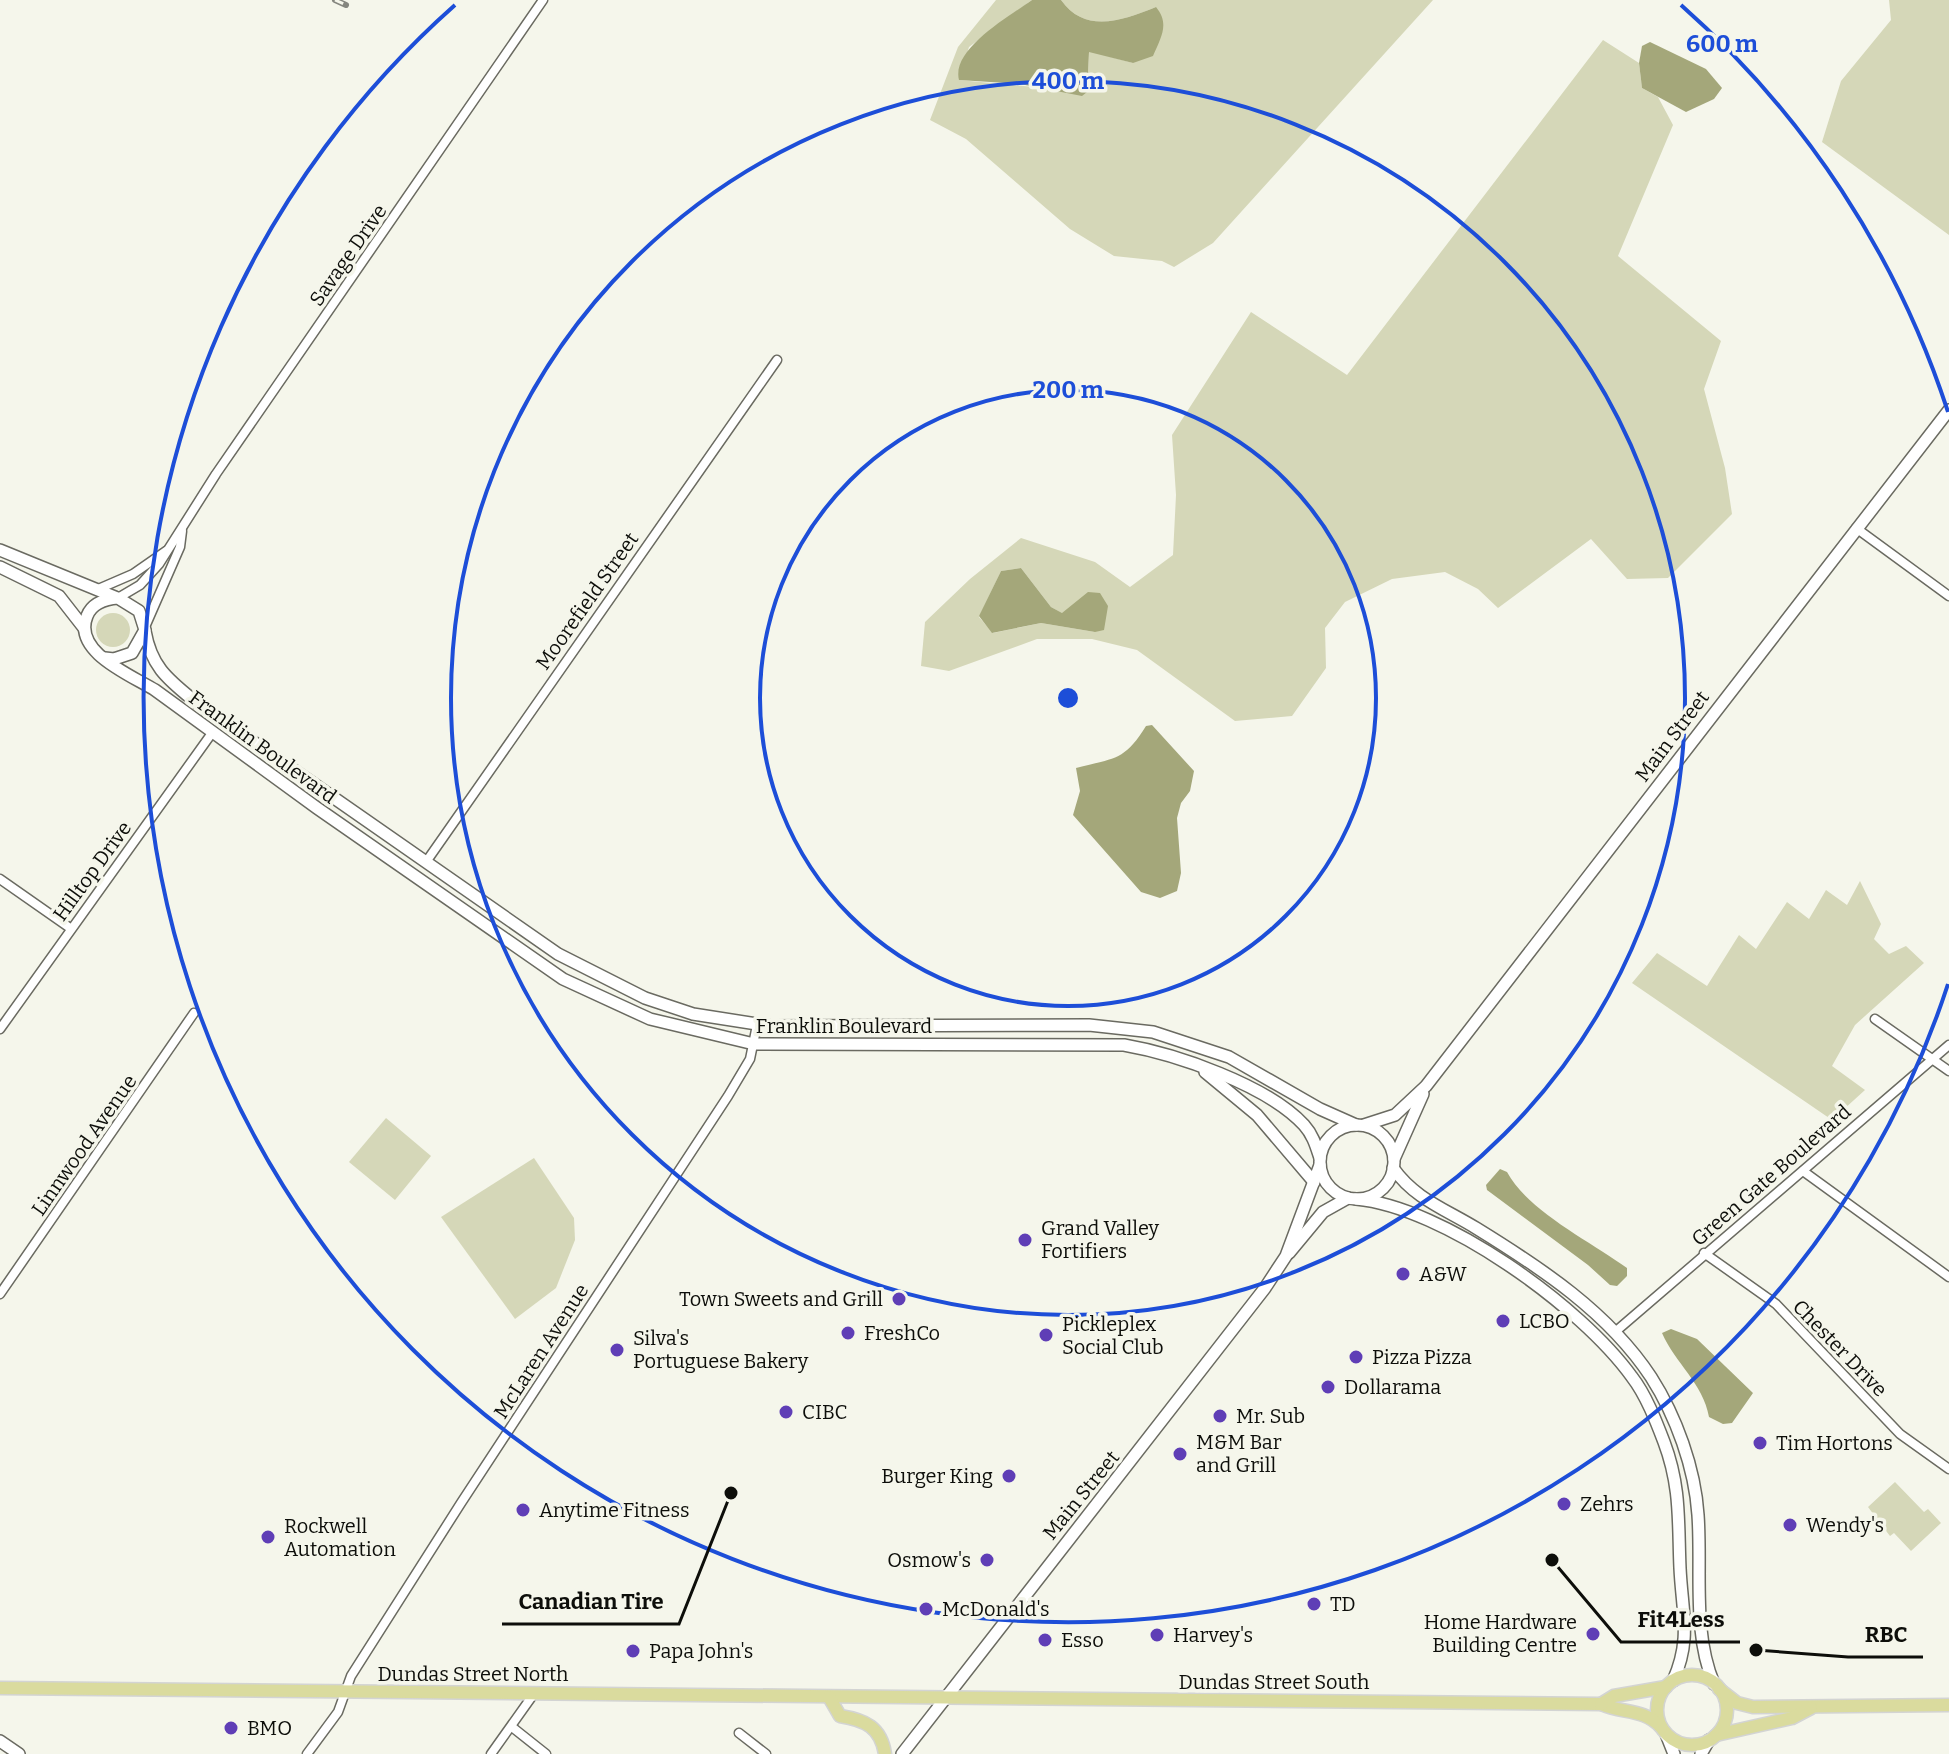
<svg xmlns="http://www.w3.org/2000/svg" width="1949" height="1754" font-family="Bitter,serif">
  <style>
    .green { fill: #d5d7b8; fill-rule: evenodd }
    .water { fill: #a4a77a }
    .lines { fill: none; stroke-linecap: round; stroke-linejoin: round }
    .street-casing { stroke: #6a6a61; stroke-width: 11 }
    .secondary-casing { stroke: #6a6a61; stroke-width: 14 }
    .primary-casing { stroke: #d3d4d3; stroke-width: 15 }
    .street { stroke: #fff; stroke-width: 8 }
    .secondary { stroke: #fff; stroke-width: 11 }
    .primary { stroke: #dadb9e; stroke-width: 12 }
    .rail-casing { stroke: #85867f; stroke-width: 6 }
    .rail { stroke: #f5f6eb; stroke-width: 3; stroke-dasharray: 9; stroke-linecap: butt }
    .ring { fill: none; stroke: #1d4ed8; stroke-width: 4 }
    .poi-dot { fill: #5f3eb6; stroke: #f5f6eb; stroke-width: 3 }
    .labels { text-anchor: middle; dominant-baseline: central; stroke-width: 7; stroke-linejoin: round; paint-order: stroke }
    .street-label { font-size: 20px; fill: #0d0e0a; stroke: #f5f6eb }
    .poi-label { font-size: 20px; fill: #0d0e0a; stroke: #f5f6eb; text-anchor: start }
    .centre { fill: #1d4ed8; stroke: #f5f6eb; stroke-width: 4 }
    .ring-label { font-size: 24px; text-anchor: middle; font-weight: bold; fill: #1d4ed8; stroke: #f5f6eb; stroke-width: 7; stroke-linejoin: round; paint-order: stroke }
    .leader { fill: none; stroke: #0d0e0a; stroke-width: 3 }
    .callout-dot { fill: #0d0e0a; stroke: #f5f6eb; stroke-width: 3 }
    .callout-label { font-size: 22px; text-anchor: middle; font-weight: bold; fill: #0d0e0a; stroke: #f5f6eb; stroke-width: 7; stroke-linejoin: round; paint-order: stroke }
  </style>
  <rect width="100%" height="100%" fill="#f5f6eb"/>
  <g class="green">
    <path d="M996,0H1032L969,47L959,80L1087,92L1089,51L1133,63L1156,7C1123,20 1086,35 1061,0H1433L1213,243L1174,267L1162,261L1114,256L1070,229L966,139L930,120L958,47Z"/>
    <polygon points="1889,0 1949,0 1949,235 1822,142 1841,81 1891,20"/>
    <path d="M1603,40L1639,63L1642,88L1658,97L1673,125L1618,256L1721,341L1704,389L1725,468L1732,514L1668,578L1627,579L1591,539L1498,608L1478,589L1445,572L1392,579L1345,602L1325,628L1326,668L1292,716L1235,721L1137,650L1092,639H1037L949,671L921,666L925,622L970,579L1021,538L1095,562L1130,587L1173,555L1176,495L1172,435L1251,312L1347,375ZM1021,568L1051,607L1095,632L1041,623L993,633L979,617L1001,571Z"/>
    <circle cx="113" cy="630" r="17"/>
    <polygon points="1860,881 1881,924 1874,939 1889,954 1906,946 1924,963 1855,1025 1832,1066 1865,1090 1832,1120 1632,983 1657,953 1707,986 1739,935 1756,949 1787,902 1809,919 1826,890 1847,905"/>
    <polygon points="386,1118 431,1156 395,1200 349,1162"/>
    <polygon points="534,1158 574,1218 575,1240 556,1288 515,1319 441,1217"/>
    <polygon points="1895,1482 1924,1512 1928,1509 1941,1523 1911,1551 1894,1533 1890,1536 1868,1507"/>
  </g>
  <g class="water">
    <path d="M1032,0H1061C1086,35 1123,20 1156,7C1170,24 1161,37 1153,56L1133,63L1089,52L1087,92L1082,96L1020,84L959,80C951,49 1010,16 1032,0Z"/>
    <polygon points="1650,42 1706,69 1722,88 1714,99 1686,112 1642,88 1639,63 1642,46"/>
    <polygon points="1021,568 1051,607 1062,613 1088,592 1100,593 1108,606 1104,630 1095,632 1041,623 992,633 979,616 1001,571"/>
    <path d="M1152,725L1194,771L1190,791L1181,803L1177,818L1181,873L1177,891L1160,898L1141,892L1073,815L1080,791L1076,768C1113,758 1124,762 1146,726Z"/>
    <path d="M1500,1169L1507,1172C1528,1211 1590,1241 1627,1268V1276L1617,1286L1610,1285L1588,1265L1487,1190L1486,1185Z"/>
    <path d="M1671,1329L1697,1339L1753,1393L1732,1423L1723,1424L1709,1417C1703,1383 1675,1363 1662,1333Z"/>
  </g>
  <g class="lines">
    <g class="street-casing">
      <g id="street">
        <polyline points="1856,528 1949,596"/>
        <polyline points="96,590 133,574 166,551"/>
        <polyline points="118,598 140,585 159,564 216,474 543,0"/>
        <polyline points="145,627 180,547 182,531"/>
        <polyline points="426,862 777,360"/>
        <polyline points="0,879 70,928"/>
        <polyline points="1875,1019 1949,1071"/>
        <polyline points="0,1029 212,733"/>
        <polyline points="1803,1171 1949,1277"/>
        <polyline points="1704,1253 1776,1304 1900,1434 1949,1469"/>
        <polyline points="0,1294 194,1013"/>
        <polyline points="1615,1332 1949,1045"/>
        <polyline points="512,1727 546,1754"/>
        <polyline points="739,1733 766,1754"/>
        <polyline points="307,1754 338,1712 351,1676 461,1503 728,1096 750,1059 757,1025"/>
        <polyline points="491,1754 533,1695"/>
      </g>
    </g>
    <g class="secondary-casing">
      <g id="secondary">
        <polyline points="0,550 115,597"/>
        <polyline points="0,567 59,596 84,628"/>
        <path d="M145,631C151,665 166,678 192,699L558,954L645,998L693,1014L770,1026L1089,1025L1153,1032L1229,1057L1320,1109L1356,1125"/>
        <path d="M105,658L114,659L132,653L145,630L139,611L118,598C105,599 92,603 87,616C72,652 131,675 155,690L317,808L563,979L650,1019L754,1044L1124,1045C1176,1054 1267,1085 1304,1125C1313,1135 1316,1146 1320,1158"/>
        <polyline points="1205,1072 1257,1115 1314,1182"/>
        <polyline points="1364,1125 1395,1115 1426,1086 1949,410"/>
        <circle cx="1357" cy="1162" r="37"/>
        <polyline points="1394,1159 1423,1094"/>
        <path d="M1393,1168C1415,1199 1445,1209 1476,1228C1541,1268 1608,1312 1651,1377C1676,1416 1695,1468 1698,1515C1702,1570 1692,1632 1714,1684"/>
        <path d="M1356,1199C1443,1207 1581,1306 1632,1377C1646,1395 1656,1421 1664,1442C1681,1487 1678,1522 1680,1568C1682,1612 1692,1639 1673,1681"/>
        <polyline points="1289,1253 1323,1212 1348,1198"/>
        <polyline points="1666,1734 1674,1754"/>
        <polyline points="0,1741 19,1754"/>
        <polyline points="902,1754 1265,1288 1286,1256 1320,1165"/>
        <polyline points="1701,1754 1709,1740"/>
      </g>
    </g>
    <g class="primary-casing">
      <g id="primary">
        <circle cx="1692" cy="1710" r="35"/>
        <path d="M0,1688L1601,1704C1623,1714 1643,1708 1661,1727"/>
        <polyline points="1719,1689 1737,1703 1753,1707 1949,1705"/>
        <path d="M829,1697L840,1716C865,1720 881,1727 885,1754"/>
        <polyline points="1601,1704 1614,1696 1666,1687"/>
        <polyline points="1716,1735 1792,1718 1811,1708"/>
      </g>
    </g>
    <use href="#street" class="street"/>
    <use href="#secondary" class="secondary"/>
    <use href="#primary" class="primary"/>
    <g class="rail-casing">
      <polyline id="rail" points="335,0 346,5"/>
    </g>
    <use href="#rail" class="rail"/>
  </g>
  <g class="ring">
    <circle cx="1068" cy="698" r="308"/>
    <circle cx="1068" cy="698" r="617"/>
    <path d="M1948 984A925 925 0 1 1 455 5M1681 5A925 925 0 0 1 1948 412"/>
  </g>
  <g class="poi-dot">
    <circle cx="1025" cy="1240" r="8"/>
    <circle cx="1403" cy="1274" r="8"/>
    <circle cx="899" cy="1299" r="8"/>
    <circle cx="1503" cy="1321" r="8"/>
    <circle cx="848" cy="1333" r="8"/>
    <circle cx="1046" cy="1335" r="8"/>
    <circle cx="617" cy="1350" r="8"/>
    <circle cx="1356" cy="1357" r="8"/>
    <circle cx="1328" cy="1387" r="8"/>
    <circle cx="786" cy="1412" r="8"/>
    <circle cx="1220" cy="1416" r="8"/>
    <circle cx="1760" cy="1443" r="8"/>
    <circle cx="1180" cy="1454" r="8"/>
    <circle cx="1009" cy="1476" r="8"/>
    <circle cx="1564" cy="1504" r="8"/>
    <circle cx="523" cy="1510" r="8"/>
    <circle cx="1790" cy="1525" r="8"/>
    <circle cx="268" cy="1537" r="8"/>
    <circle cx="987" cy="1560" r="8"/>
    <circle cx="1314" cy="1604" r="8"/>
    <circle cx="926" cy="1609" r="8"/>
    <circle cx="1593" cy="1634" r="8"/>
    <circle cx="1157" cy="1635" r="8"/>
    <circle cx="1045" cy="1640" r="8"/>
    <circle cx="633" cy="1651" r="8"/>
    <circle cx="231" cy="1728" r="8"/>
  </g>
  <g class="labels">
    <g class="street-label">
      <text transform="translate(348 255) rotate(-55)">Savage Drive</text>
      <text transform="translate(587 601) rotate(-55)">Moorefield Street</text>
      <text transform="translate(1672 736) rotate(-53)">Main Street</text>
      <text transform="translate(263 747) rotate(36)">Franklin Boulevard</text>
      <text transform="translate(92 871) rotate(-54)">Hilltop Drive</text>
      <text x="844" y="1026">Franklin Boulevard</text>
      <text transform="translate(84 1145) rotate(-55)">Linnwood Avenue</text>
      <text transform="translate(1771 1175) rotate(-41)">Green Gate Boulevard</text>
      <text transform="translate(1840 1348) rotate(46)">Chester Drive</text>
      <text transform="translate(541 1351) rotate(-57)">McLaren Avenue</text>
      <text transform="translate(1081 1495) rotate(-51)">Main Street</text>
      <text x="473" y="1674">Dundas Street North</text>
      <text x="1274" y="1682">Dundas Street South</text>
    </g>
    <g class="poi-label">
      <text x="1041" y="1228">Grand Valley<tspan x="1041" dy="23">Fortifiers</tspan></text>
      <text x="1419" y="1274">A&amp;W</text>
      <text x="883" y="1299" text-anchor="end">Town Sweets and Grill</text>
      <text x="1519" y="1321">LCBO</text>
      <text x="1062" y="1324">Pickleplex<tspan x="1062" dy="23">Social Club</tspan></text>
      <text x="864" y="1333">FreshCo</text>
      <text x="633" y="1338">Silva's<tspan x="633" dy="23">Portuguese Bakery</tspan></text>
      <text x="1372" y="1357">Pizza Pizza</text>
      <text x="1344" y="1387">Dollarama</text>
      <text x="802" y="1412">CIBC</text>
      <text x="1236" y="1416">Mr. Sub</text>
      <text x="1196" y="1442">M&amp;M Bar<tspan x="1196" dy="23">and Grill</tspan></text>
      <text x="1776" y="1443">Tim Hortons</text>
      <text x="993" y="1476" text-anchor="end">Burger King</text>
      <text x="1580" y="1504">Zehrs</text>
      <text x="539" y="1510">Anytime Fitness</text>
      <text x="1806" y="1525">Wendy's</text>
      <text x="284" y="1526">Rockwell<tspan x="284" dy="23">Automation</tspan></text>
      <text x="971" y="1560" text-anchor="end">Osmow's</text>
      <text x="1330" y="1604">TD</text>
      <text x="942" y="1609">McDonald's</text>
      <text x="1577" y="1622" text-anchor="end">Home Hardware<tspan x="1577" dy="23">Building Centre</tspan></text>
      <text x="1173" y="1635">Harvey's</text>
      <text x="1061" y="1640">Esso</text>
      <text x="649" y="1651">Papa John's</text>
      <text x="247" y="1728">BMO</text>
    </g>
  </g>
  <circle cx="1068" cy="698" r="12" class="centre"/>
  <g class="ring-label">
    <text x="1722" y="52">600 m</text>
    <text x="1068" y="89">400 m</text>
    <text x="1068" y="398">200 m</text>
  </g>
  <path class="leader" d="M731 1493L679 1624H502M1552 1560L1621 1642H1740M1756 1650L1848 1657H1923"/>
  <g class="callout-dot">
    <circle cx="731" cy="1493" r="8"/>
    <circle cx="1552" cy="1560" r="8"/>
    <circle cx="1756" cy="1650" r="8"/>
  </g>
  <g class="callout-label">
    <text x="591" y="1609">Canadian Tire</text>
    <text x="1681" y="1627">Fit4Less</text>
    <text x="1886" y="1642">RBC</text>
  </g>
</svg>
